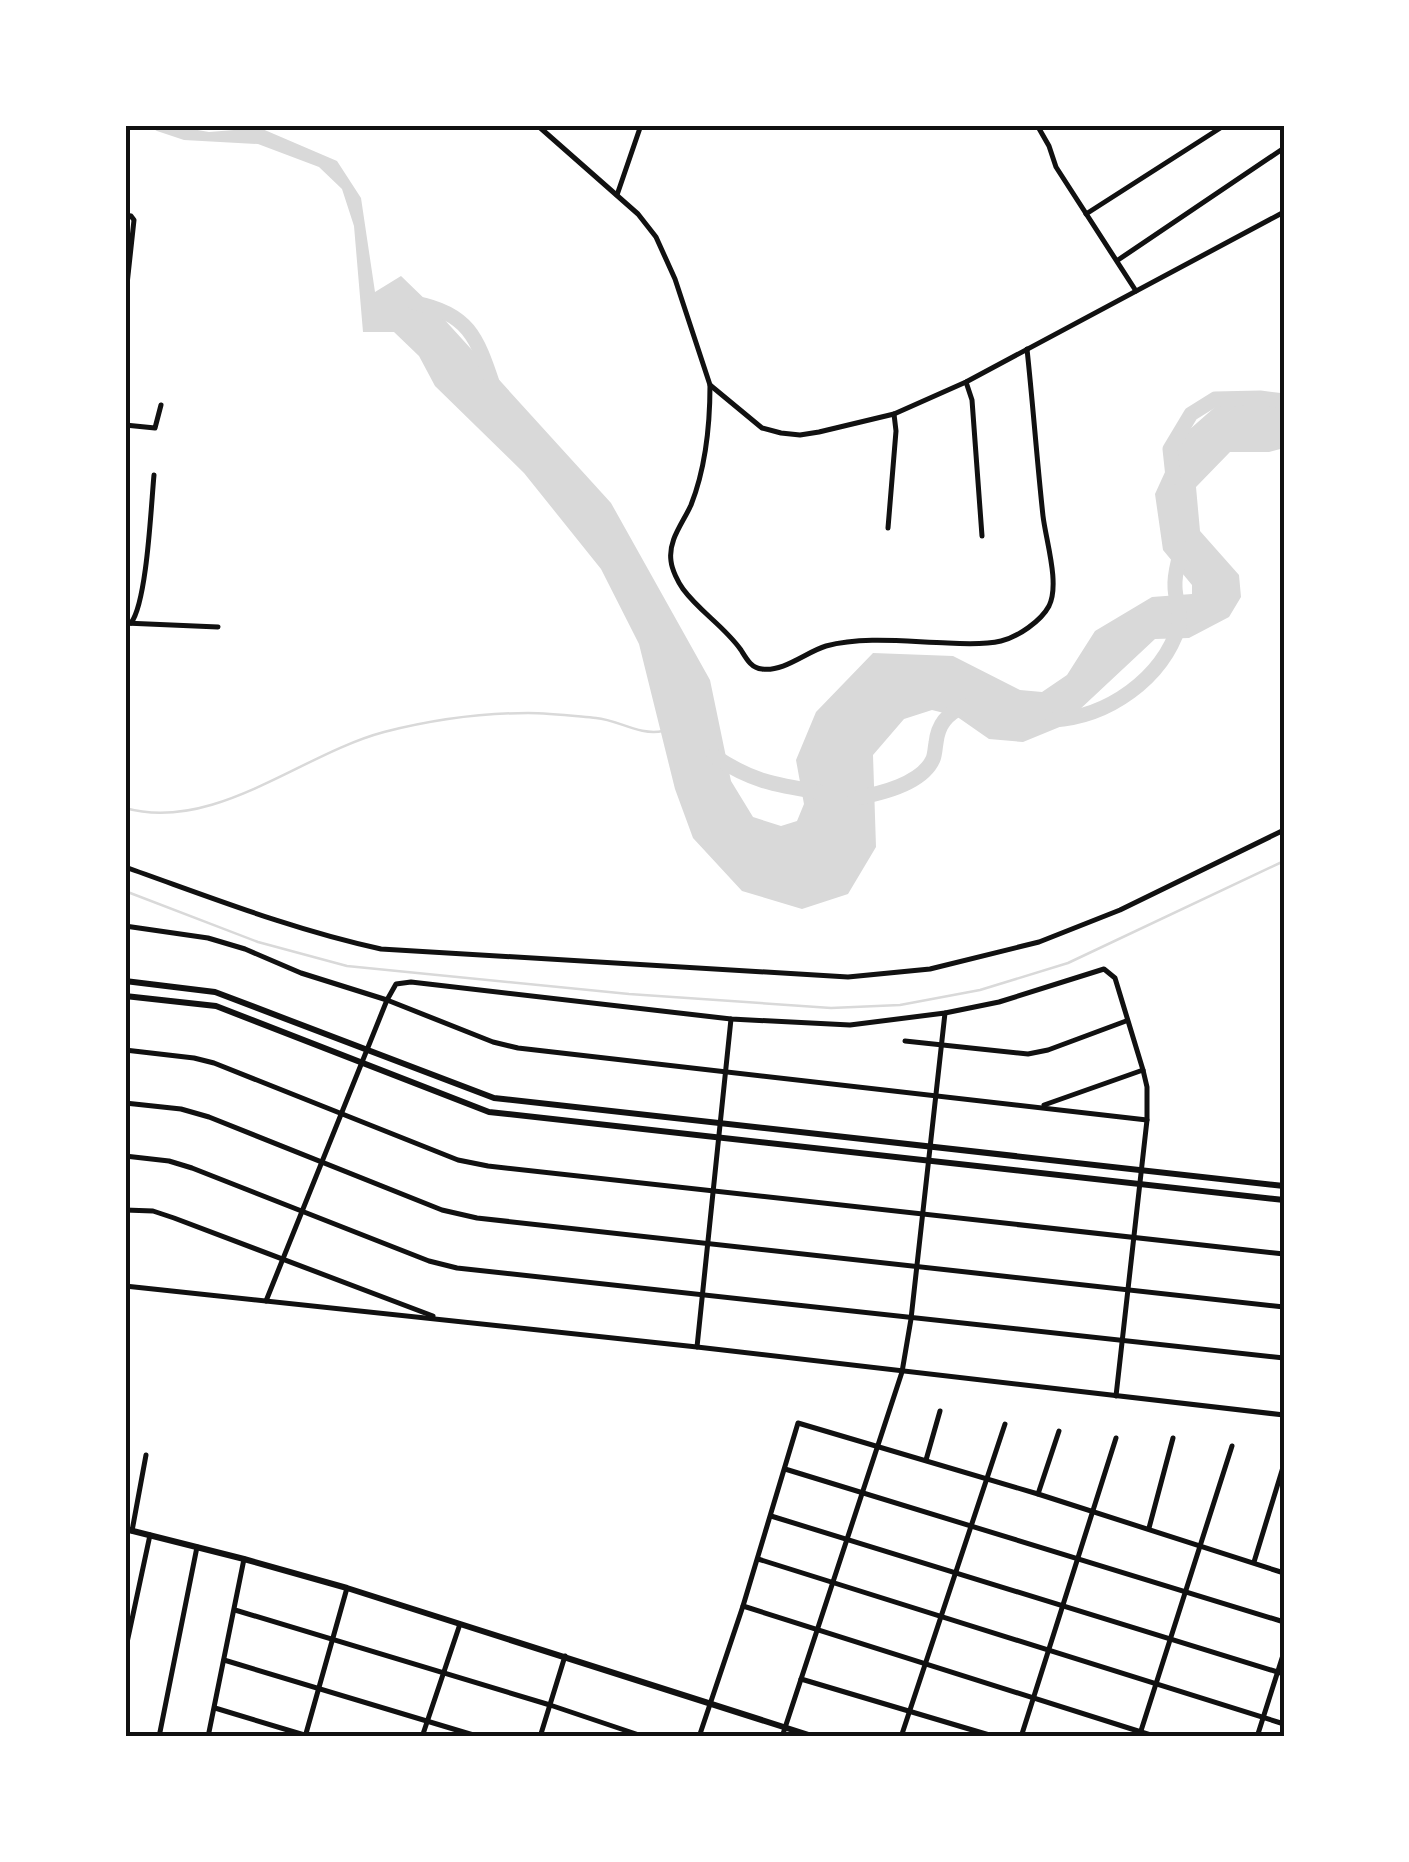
<svg xmlns="http://www.w3.org/2000/svg" width="1409" height="1862" font-family="Merriweather,serif">
  <style>
    .water { fill: #d9d9d9 }
    .lines { fill: none; stroke-linecap: round; stroke-linejoin: round }
    .stream { stroke: #d9d9d9; stroke-width: 2.5 }
    .river { stroke: #d9d9d9; stroke-width: 15 }
    .minor { stroke: #111; stroke-width: 5 }
    .tertiary { stroke: #111; stroke-width: 6 }
    .neatline { fill: none; stroke: #111; stroke-width: 4 }
  </style>
  <rect width="100%" height="100%" fill="#fff"/>
  <polygon class="water" points="147,125 169,125 209,132 260,128 337,161 361,198 375,292 401,276 432,306 611,503 710,680 731,781 753,817 781,826 797,821 804,804 796,760 816,712 873,653 953,656 1020,690 1042,692 1067,675 1095,631 1152,597 1192,594 1192,585 1163,550 1155,494 1181,437 1223,400 1271,403 1284,393 1284,448 1269,452 1230,452 1196,487 1200,531 1239,575 1241,597 1229,617 1189,638 1155,639 1062,726 1023,742 989,739 956,716 932,710 904,719 873,755 876,847 848,894 802,909 742,891 693,838 675,789 639,644 601,569 524,473 435,386 419,356 394,332 363,332 354,226 342,189 319,167 258,144 184,140 157,131"/>
  <g class="lines">
    <g class="stream">
      <path d="M125,808C214,833 301,754 384,732C431,720 479,713 528,713C550,713 574,716 596,718C619,720 639,736 663,731"/>
      <polyline points="125,891 258,942 347,966 629,994 831,1008 900,1005 980,990 1068,963 1284,861"/>
    </g>
    <g class="river">
      <path d="M415,303C468,313 477,337 493,385"/>
      <polyline points="1173,477 1170,449 1191,414 1215,399 1260,398 1284,401"/>
      <path d="M1053,720C1108,717 1162,679 1179,626C1182,615 1175,599 1175,587C1174,574 1179,561 1181,548"/>
      <path d="M714,756C751,781 775,785 818,792"/>
      <path d="M855,798C879,794 922,784 933,759C935,754 935,748 936,743C938,724 947,714 964,706"/>
    </g>
    <g class="minor">
      <polyline points="537,125 638,214 656,237 675,279 710,385 762,428 781,433 800,435 819,432 894,414 966,382 1284,212"/>
      <polyline points="1037,125 1049,146 1056,167 1136,291"/>
      <polyline points="617,195 641,125"/>
      <polyline points="1086,214 1225,125"/>
      <polyline points="125,215 131,216 134,220 125,303"/>
      <polyline points="1118,260 1284,148"/>
      <polyline points="966,382 972,400 982,536"/>
      <path d="M710,385C710,425 706,467 691,505C683,523 668,540 671,561C672,570 678,582 683,589C700,612 724,626 741,650C746,658 751,668 762,669C784,672 806,652 826,646C864,636 909,642 948,643C965,644 984,645 1001,641C1018,637 1041,621 1049,606C1060,584 1046,541 1043,516C1037,461 1033,405 1027,349"/>
      <polyline points="125,425 155,428 161,405"/>
      <polyline points="888,528 896,431 894,414"/>
      <polyline points="125,623 218,627"/>
      <path d="M131,623C147,602 151,506 154,475"/>
      <path d="M125,867C210,897 293,930 381,949L848,977L930,969L1039,942L1120,910L1284,830"/>
      <polyline points="125,926 208,938 245,949 301,973 387,1000 493,1042 518,1048 1147,1120"/>
      <polyline points="905,1041 1028,1054 1048,1050 1126,1021"/>
      <polyline points="125,1050 194,1058 214,1063 458,1160 488,1166 1284,1254"/>
      <polyline points="125,1103 181,1109 209,1117 442,1210 477,1218 1284,1307"/>
      <polyline points="1044,1105 1143,1070"/>
      <polyline points="125,1156 169,1161 192,1168 429,1261 457,1268 1284,1358"/>
      <polyline points="125,1210 153,1211 174,1218 433,1316"/>
      <polyline points="125,1286 697,1347 1284,1415"/>
      <polyline points="266,1301 387,1000 396,984 411,982 731,1019 850,1025 945,1013 999,1002 1104,969 1115,978 1143,1070 1147,1087 1147,1120 1116,1396"/>
      <polyline points="697,1347 731,1019"/>
      <polyline points="926,1460 940,1411"/>
      <polyline points="785,1469 1284,1622"/>
      <polyline points="1038,1494 1059,1431"/>
      <polyline points="771,1516 1284,1674"/>
      <polyline points="1149,1528 1173,1438"/>
      <polyline points="132,1531 146,1455"/>
      <polyline points="758,1559 1284,1724"/>
      <polyline points="1254,1562 1284,1464"/>
      <polyline points="743,1606 1157,1737"/>
      <polyline points="235,1610 550,1705 645,1737"/>
      <polyline points="125,1652 150,1535"/>
      <polyline points="224,1660 480,1737"/>
      <polyline points="801,1679 996,1737"/>
      <polyline points="215,1708 311,1737"/>
      <polyline points="125,1735 129,1737"/>
      <polyline points="159,1737 197,1547"/>
      <polyline points="208,1737 244,1559"/>
      <polyline points="305,1737 347,1588"/>
      <polyline points="422,1737 460,1624"/>
      <polyline points="540,1737 565,1656"/>
      <polyline points="699,1737 743,1606 798,1423 1038,1494 1284,1573"/>
      <polyline points="782,1737 902,1372 911,1319 945,1013"/>
      <polyline points="901,1737 1005,1424"/>
      <polyline points="1021,1737 1116,1438"/>
      <polyline points="1139,1737 1232,1446"/>
      <polyline points="1257,1737 1284,1652"/>
    </g>
    <g class="tertiary">
      <polyline points="125,981 215,992 494,1098 1284,1186"/>
      <polyline points="125,996 216,1006 489,1112 1284,1200"/>
      <polyline points="125,1529 244,1559 347,1588 815,1737"/>
    </g>
  </g>
  <rect width="1409" height="1862" fill="none" stroke="#ffffff" stroke-width="255"/>
  <rect x="128" y="128" width="1154" height="1606" class="neatline"/>
</svg>
